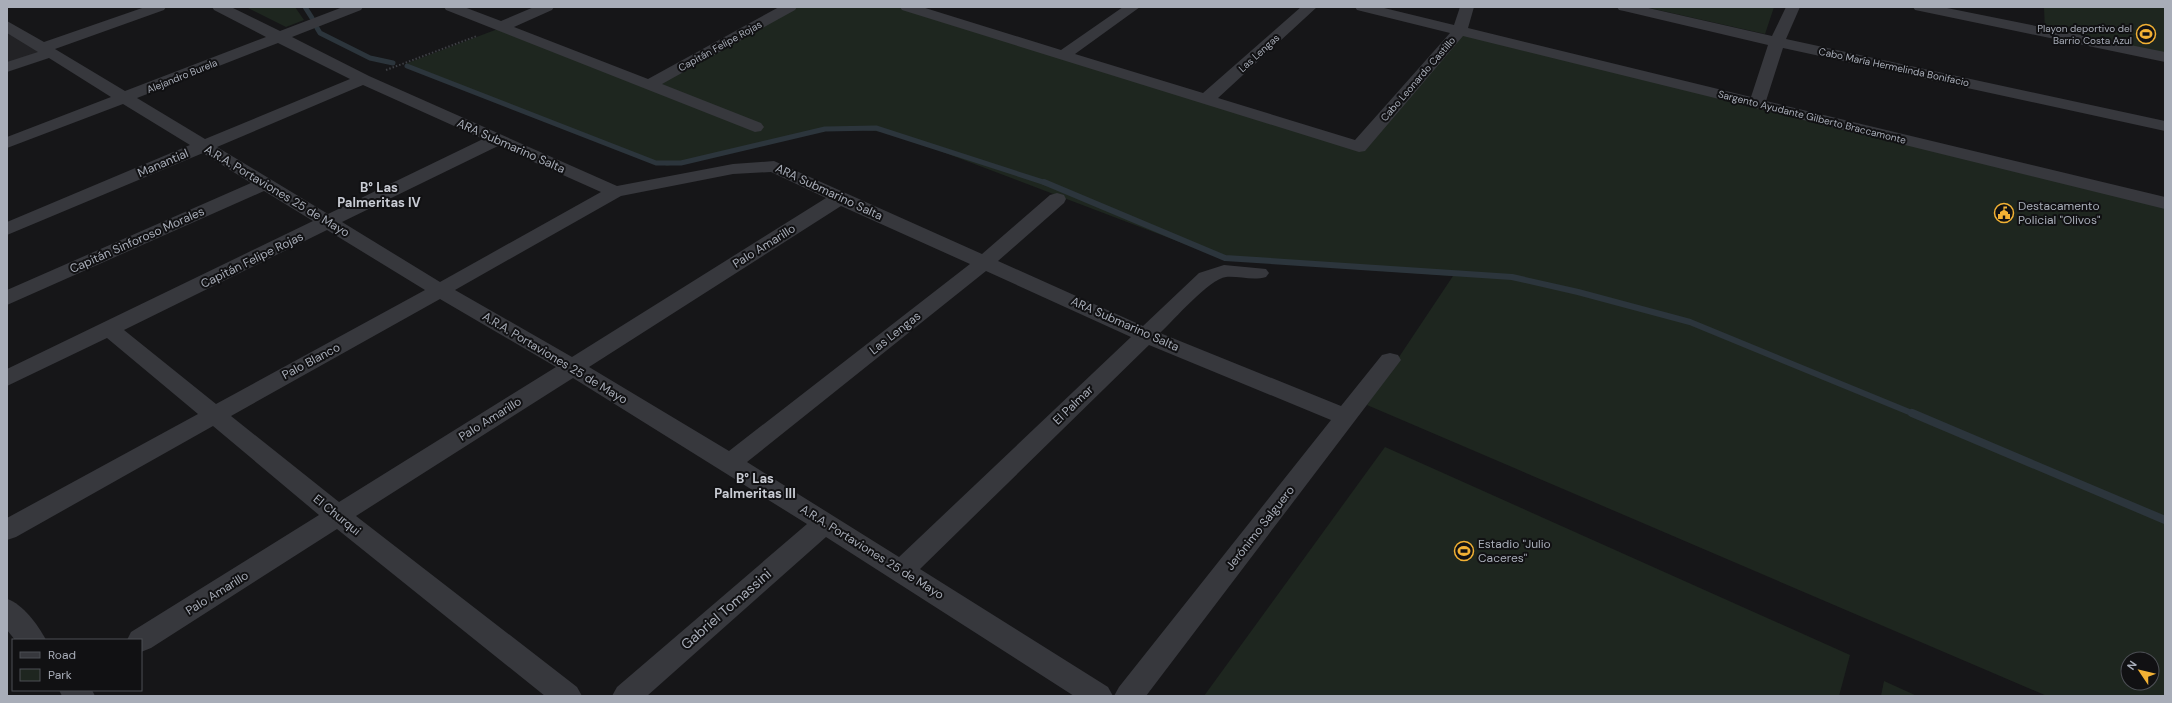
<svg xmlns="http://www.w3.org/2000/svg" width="2172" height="703" font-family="'DM Sans',sans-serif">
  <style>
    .built { fill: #222225 }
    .green { fill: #1e261f; fill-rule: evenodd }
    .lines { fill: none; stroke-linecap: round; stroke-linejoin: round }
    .stream-far2 { stroke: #2c353c; stroke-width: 5 }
    .stream-far1 { stroke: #2c353c; stroke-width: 6 }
    .stream { stroke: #2c353c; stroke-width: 8 }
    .path { stroke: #3d3f44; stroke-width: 2; stroke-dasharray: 1.5 2; stroke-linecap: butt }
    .minor { fill: #37383d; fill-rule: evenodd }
    .labels { text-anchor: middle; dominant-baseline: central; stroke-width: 4; stroke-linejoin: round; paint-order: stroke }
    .far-poi-label { font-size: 10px; fill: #a8adb8; stroke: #111113; text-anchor: end }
    .far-street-label { font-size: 10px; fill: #a8adb8; stroke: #111113 }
    .street-label { font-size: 12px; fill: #a8adb8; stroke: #111113 }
    .poi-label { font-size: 12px; fill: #a8adb8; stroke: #111113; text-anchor: start }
    .neighbourhood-label { font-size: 13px; font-weight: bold; fill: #c9ccd4; stroke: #111113 }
    .near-street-label { font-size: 14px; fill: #a8adb8; stroke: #111113 }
  </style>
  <rect width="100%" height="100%" fill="#161618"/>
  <polygon class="built" points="7,28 47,53 7,67"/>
  <g class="green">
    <polygon points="246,7 295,7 304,20 286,27"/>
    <path d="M794,7H901L1359,148L1460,33L2165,205V696H2047L1367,405L1453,276L1227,260L890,132L824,128L667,166L405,64L503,27L648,85ZM2128,659H2152V683H2128Z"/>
    <polygon points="1645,7 1774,7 1765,34"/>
    <polygon points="2044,7 2165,7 2165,57 2045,32"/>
    <polygon points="1385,447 1850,655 1839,696 1204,696"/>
    <polygon points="1884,681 1917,696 1881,696"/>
  </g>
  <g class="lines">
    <g class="stream-far2">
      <polyline points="305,7 312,18"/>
      <polyline points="317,28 320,33 370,58 393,63"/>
      <polyline points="407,66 656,163 681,163 825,129 876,128 1046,183"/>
    </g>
    <polyline class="stream-far1" points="1044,182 1225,258 1512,277 1578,292 1690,322 1914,414"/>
    <polyline class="stream" points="1912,413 2165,520"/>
    <polyline class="path" points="386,70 477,36"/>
    <g class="minor">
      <path d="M145,7H166L164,10L55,49L125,91L266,37L214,10L212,7H231L280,31L343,7H363L361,10L292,37L369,76L617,186L733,164L774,161L982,254L1050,195L1057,193L1064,195L1066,199L1064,203L998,261L1143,326L1199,273L1224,265L1266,269L1269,273L1266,277C1253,281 1239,276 1226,277C1209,279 1174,320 1160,333L1341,406L1382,355L1390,353L1398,355L1401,360L1146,696H1114L1119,687L1331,420L1149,345L920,569L1108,687L1113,696H1074L826,537L647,696H612L617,687L807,524L573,378L356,516L577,687L582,696H545L337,529L151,648L141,652V640H127L131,632L319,515L213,426L16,537L7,540V518L198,414L107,338L7,386V369L313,221L264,191L7,305V290L251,183L203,153L7,235V222L190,145L123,104L7,148V137L111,97L49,58L7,72V62L38,52L7,33V21L44,42ZM278,43L350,79L205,139L137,98ZM363,85L483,139L328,214L217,147ZM498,146L601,192L440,282L342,222ZM771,172L826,198L572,357L455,290L621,196L733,174ZM841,206L970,264L729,451L589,367ZM327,230L425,290L216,404L124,330ZM986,271L1131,337L899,557L747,462ZM440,299L556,367L339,502L231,416Z"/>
      <polygon points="444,7 464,7 501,21 534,7 554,7 552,10 514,27 648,79 779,7 797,7 795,10 662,84 761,123 764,127 761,131 755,132 446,10"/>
      <polygon points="900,7 922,7 1061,50 1123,7 1140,7 1075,54 1203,93 1301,7 1317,7 1218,98 1355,140 1450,33 1357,10 1355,7 1380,7 1454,25 1460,7 1474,7 1468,28 1751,97 1768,45 1624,11 1619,10 1617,7 1644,7 1772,36 1786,7 1800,7 1786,39 2165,121 2165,131 1783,48 1766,101 2165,197 2165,209 1463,36 1365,151 1359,152 902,10"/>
      <polygon points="1913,7 1942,7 2165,52 2165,62 1920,11 1915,10"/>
      <path d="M7,599C23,604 38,625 46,640H15L7,630Z"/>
      <polygon points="59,690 92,690 95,696 62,696"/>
    </g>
  </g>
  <defs>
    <g id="stadium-ring" transform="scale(1)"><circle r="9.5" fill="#111113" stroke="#f2b134" stroke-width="1.5"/><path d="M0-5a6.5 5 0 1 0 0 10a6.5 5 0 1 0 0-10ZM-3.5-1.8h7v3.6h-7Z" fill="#f2b134"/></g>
    <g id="civic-ring" transform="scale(1)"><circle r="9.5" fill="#111113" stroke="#f2b134" stroke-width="1.5"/><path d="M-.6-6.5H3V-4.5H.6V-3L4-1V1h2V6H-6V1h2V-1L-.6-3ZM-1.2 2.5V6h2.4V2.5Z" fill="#f2b134"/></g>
  </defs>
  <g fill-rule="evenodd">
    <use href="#stadium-ring" x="2146" y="34"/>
    <use href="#civic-ring" x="2004" y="213"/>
    <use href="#stadium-ring" x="1464" y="551"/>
  </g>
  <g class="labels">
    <g class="far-poi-label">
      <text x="2132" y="28">Playon deportivo del<tspan x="2132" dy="12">Barrio Costa Azul</tspan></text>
    </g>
    <g class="far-street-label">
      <text transform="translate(720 46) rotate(-29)">Capitán Felipe Rojas</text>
      <text transform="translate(1259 53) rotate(-42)">Las Lengas</text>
      <text transform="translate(1894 67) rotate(12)">Cabo María Hermelinda Bonifacio</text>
      <text transform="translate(182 76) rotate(-22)">Alejandro Burela</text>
      <text transform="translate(1418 79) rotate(-49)">Cabo Leonardo Castillo</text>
      <text transform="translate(1812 117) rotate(14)">Sargento Ayudante Gilberto Braccamonte</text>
    </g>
    <g class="street-label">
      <text transform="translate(511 146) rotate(24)">ARA Submarino Salta</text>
      <text transform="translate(163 163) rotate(-23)">Manantial</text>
      <text transform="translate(277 191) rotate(31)">A.R.A. Portaviones 25 de Mayo</text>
      <text transform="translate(829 192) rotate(25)">ARA Submarino Salta</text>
      <text transform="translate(137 240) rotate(-24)">Capitán Sinforoso Morales</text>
      <text transform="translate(764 246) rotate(-32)">Palo Amarillo</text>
      <text transform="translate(252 260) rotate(-26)">Capitán Felipe Rojas</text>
      <text transform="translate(1125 324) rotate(24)">ARA Submarino Salta</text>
      <text transform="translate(895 333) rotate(-38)">Las Lengas</text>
      <text transform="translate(555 358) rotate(31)">A.R.A. Portaviones 25 de Mayo</text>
      <text transform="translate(311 361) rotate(-28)">Palo Blanco</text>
      <text transform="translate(1073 405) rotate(-44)">El Palmar</text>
      <text transform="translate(490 419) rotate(-32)">Palo Amarillo</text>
      <text transform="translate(337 515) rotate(39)">El Churqui</text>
      <text transform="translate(1260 528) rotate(-52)">Jerónimo Salguero</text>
      <text transform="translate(872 552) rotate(32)">A.R.A. Portaviones 25 de Mayo</text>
      <text transform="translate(217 593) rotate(-32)">Palo Amarillo</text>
    </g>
    <g class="poi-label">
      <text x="2018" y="206">Destacamento<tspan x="2018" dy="14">Policial "Olivos"</tspan></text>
      <text x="1478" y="544">Estadio "Julio<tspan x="1478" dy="14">Caceres"</tspan></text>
    </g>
    <g class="neighbourhood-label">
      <text x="379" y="187">B° Las<tspan x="379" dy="15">Palmeritas IV</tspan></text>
      <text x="755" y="478">B° Las<tspan x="755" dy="15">Palmeritas III</tspan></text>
    </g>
    <g class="near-street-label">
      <text transform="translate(726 609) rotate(-41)">Gabriel Tomassini</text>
    </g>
  </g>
  <rect width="2172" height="703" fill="none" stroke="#a8adb8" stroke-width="16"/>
  <rect x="12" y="639" width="130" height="52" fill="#111113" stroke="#4d4f55"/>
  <rect x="20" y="652" width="20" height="6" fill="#37383d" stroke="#4d4f55"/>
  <text x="48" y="659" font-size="12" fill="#a8adb8">Road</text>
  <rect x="20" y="669" width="20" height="12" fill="#1e261f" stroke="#4d4f55"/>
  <text x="48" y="679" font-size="12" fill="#a8adb8">Park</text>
  <g transform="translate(2140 671) rotate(305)"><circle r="19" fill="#111113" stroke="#4d4f55"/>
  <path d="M0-3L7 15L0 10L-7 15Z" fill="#f2b134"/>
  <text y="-6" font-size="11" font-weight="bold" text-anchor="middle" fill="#a8adb8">N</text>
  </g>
</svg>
